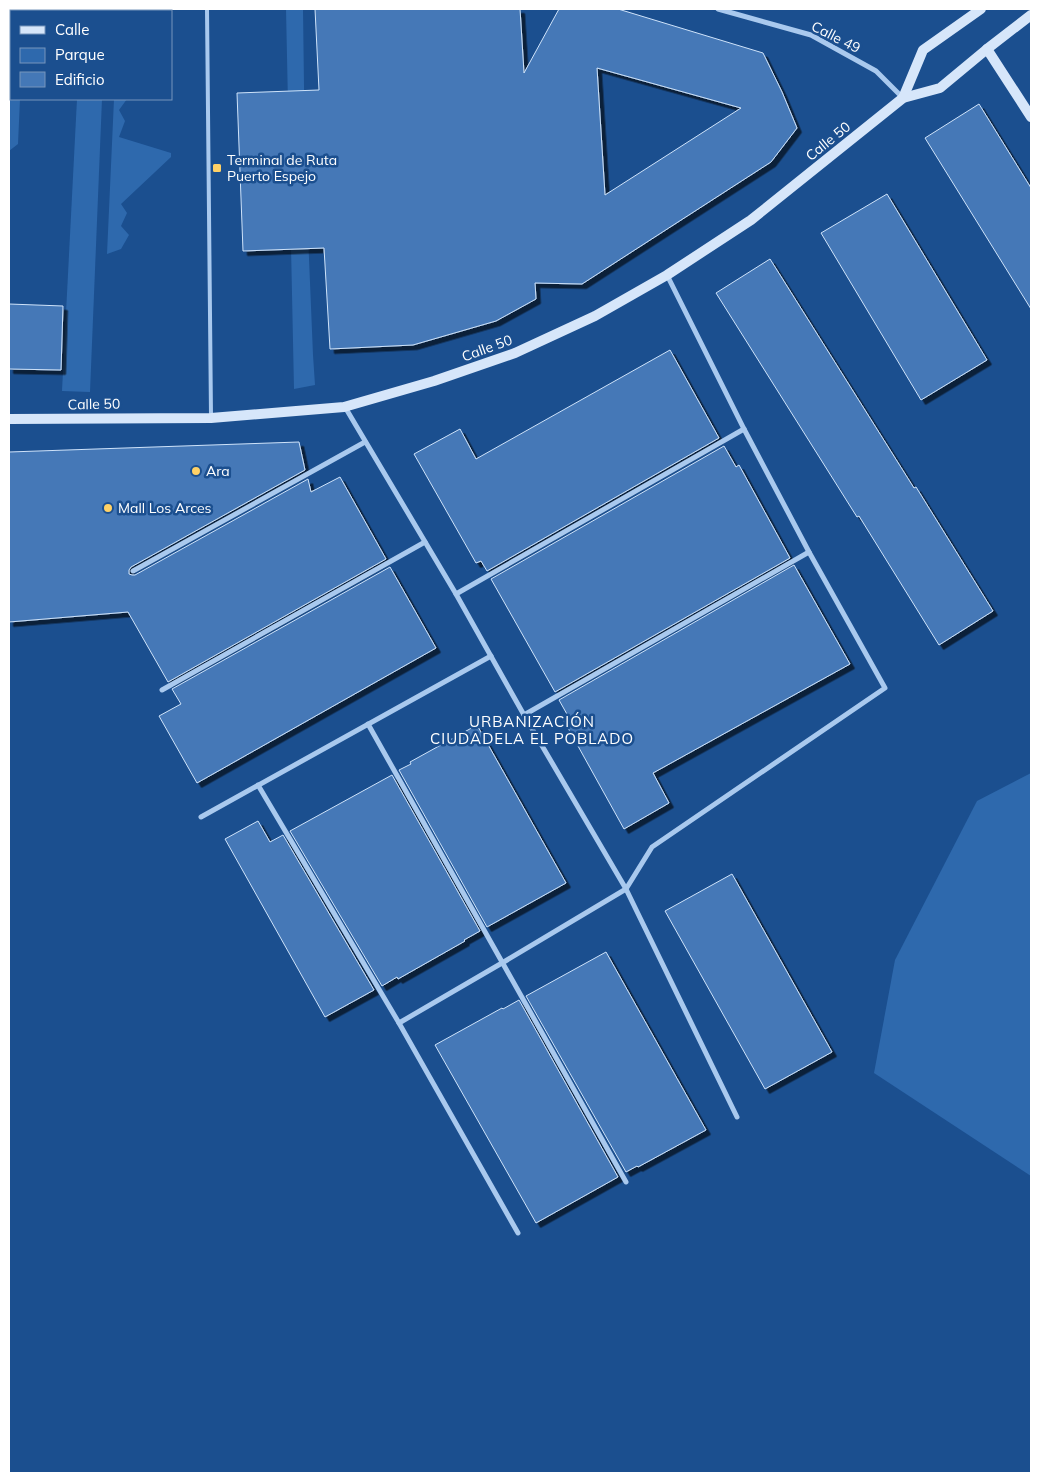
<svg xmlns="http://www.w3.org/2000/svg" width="1040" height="1482" font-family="Mulish,sans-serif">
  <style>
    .green { fill: #2e69ad }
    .building { fill: #4478b7; stroke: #cfe3fa; fill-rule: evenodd; filter: url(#shadow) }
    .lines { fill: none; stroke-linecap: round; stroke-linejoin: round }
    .lane { stroke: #a9c9ee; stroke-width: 4 }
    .street { stroke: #a9c9ee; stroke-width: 5 }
    .secondary { stroke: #d6e6fa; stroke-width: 10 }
    .poi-dot { fill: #ffd166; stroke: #1b4f8f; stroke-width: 2 }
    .labels { text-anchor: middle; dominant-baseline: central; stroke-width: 5; stroke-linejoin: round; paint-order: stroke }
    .street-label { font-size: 14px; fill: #fff; stroke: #1b4f8f }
    .poi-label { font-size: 14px; fill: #fff; stroke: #1b4f8f; text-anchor: start }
    .neighbourhood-label { font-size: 15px; letter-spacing: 1px; fill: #fff; stroke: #1b4f8f }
  </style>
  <defs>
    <filter id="shadow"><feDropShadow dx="4.5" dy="4.5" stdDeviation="0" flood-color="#0009"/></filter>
  </defs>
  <rect width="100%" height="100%" fill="#1b4f8f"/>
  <g class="green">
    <polygon points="286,9 303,9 305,162 313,355 315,385 294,389"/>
    <polygon points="9,94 11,94 11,99 20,99 18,144 9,151"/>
    <polygon points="77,99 102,99 90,392 62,391"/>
    <polygon points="114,99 127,99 119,110 125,121 119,137 171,153 171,157 121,204 127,213 121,226 129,235 121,249 107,254"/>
    <polygon points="1031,773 1031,1176 874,1073 895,960 977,801"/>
  </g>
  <g class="building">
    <path d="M315,9H520L524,73L559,9H618L763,53L782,92L797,128L771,162L582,284L535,283L536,299L496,321L413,345L330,349L324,248L243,251L237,93L319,90ZM597,68L741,108L605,195Z"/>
    <polygon points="979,104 1031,188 1031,309 925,138"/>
    <polygon points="887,194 987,360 921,400 821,233"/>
    <polygon points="770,259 914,488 916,487 993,611 939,645 859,516 857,517 716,293"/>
    <polygon points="9,304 63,306 61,370 9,369"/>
    <polygon points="670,350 719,438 487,571 481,561 476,563 414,454 460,429 476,459"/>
    <polygon points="299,442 305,470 131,567 129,570 129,574 132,575 135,575 308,479 311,492 340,477 386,559 168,682 128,612 9,622 9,452"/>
    <polygon points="724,446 736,467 739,465 790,558 555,692 491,579"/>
    <polygon points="794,565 850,664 653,773 669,803 624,829 563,719 568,716 559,700"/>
    <polygon points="390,567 436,648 197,783 159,716 181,704 172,689"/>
    <polygon points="477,725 566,883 487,927 399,770 411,764 410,762"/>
    <polygon points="392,775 480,931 464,940 465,941 398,979 397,977 382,986 290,831"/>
    <polygon points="258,821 270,842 283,835 374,990 325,1017 225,839"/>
    <polygon points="732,874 832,1052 765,1089 665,911"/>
    <polygon points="606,952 706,1130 638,1167 637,1166 626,1172 526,996"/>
    <polygon points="519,1000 618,1177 536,1223 435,1045 502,1008 503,1009"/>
  </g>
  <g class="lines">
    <polyline class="lane" points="207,9 211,416"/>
    <g class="street">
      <polyline points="718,9 811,35 876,71 903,98"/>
      <polyline points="345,407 456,594 524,715 626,889 737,1117"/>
      <polyline points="133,571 365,442"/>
      <polyline points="456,594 744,429"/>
      <polyline points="162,690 425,542"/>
      <polyline points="524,715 809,552"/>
      <polyline points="368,724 626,1182"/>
      <polyline points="258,785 399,1023 518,1233"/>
      <polyline points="201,817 491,656"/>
      <polyline points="399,1023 502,963 626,889 652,847 885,688 809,552 744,429 667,275"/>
    </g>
    <g class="secondary">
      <polyline points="987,49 1031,117"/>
      <polyline points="903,98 923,50 981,9"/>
      <polyline points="9,419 211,418 344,407 434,381 515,353 595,316 667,275 751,220 903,98 940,88 987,49 1031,15"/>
    </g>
  </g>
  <g class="poi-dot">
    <rect x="212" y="163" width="10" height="10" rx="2.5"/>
    <circle cx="196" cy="471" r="5"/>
    <circle cx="108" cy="508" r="5"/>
  </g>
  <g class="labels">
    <g class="street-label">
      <text transform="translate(836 37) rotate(27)">Calle 49</text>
      <text transform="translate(828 141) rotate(-39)">Calle 50</text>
      <text transform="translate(487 348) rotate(-20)">Calle 50</text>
      <text transform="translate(94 404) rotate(-1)">Calle 50</text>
    </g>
    <g class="poi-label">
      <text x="227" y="160">Terminal de Ruta<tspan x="227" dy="16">Puerto Espejo</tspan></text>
      <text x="206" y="471">Ara</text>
      <text x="118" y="508">Mall Los Arces</text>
    </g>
    <g class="neighbourhood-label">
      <text x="532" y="721">URBANIZACIÓN<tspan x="532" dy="17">CIUDADELA EL POBLADO</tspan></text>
    </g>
  </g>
  <rect width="1040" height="1482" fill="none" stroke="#ffffff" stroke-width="20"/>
  <rect x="10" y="10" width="162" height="90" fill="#1b4f8f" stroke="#7695bc"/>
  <rect x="20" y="26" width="25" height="8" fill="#d6e6fa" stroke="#7695bc"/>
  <text x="55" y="35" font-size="15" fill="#ffffff">Calle</text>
  <rect x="20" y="48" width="25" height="15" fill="#2e69ad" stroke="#7695bc"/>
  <text x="55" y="60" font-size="15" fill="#ffffff">Parque</text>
  <rect x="20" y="72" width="25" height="15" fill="#4478b7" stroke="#7695bc"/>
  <text x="55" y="85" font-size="15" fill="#ffffff">Edificio</text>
</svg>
